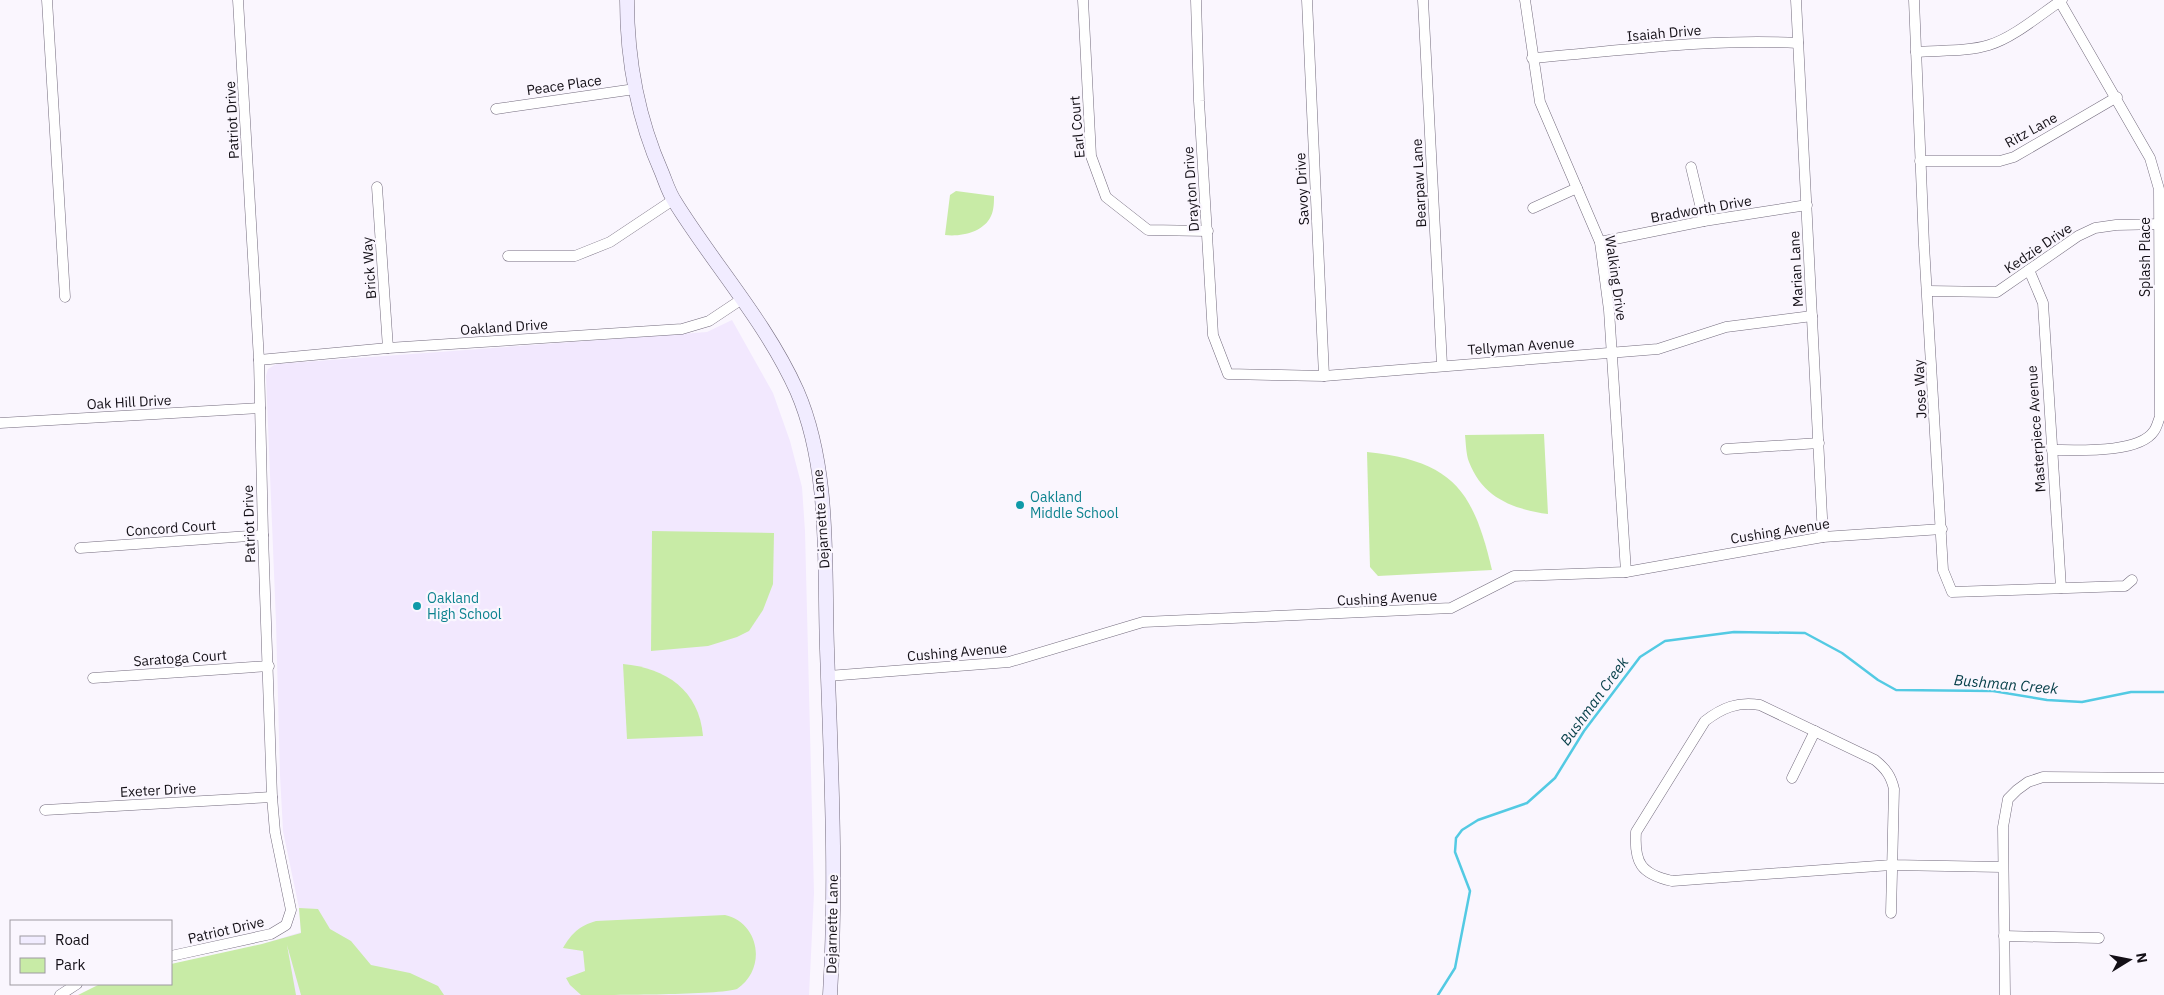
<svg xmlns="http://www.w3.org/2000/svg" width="2164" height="995" font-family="'IBM Plex Sans',sans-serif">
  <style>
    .built { fill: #f2e8fe }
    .green { fill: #c8eba6 }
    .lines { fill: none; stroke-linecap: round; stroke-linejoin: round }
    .stream { stroke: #53cae3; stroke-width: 2.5 }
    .minor-casing { stroke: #736b7d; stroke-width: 11 }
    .secondary-casing { stroke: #736b7d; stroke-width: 15 }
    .minor { stroke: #fff; stroke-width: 10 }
    .secondary { stroke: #f1ecff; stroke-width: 14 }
    .culture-dot { fill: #0f9aa8; stroke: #faf6fe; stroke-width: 2 }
    .labels { text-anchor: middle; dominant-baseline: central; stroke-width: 4.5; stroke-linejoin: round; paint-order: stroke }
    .street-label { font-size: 14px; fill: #130f16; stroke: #faf6fe }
    .culture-label { font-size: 14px; fill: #0d838f; stroke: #faf6fe; text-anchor: start }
    .water-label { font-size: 15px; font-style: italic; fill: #09414b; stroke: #faf6fe }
  </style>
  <rect width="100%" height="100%" fill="#faf6fe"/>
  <polygon class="built" points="732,320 773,393 790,441 802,487 805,531 814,893 809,995 262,995 262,944 301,932 299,908 283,831 280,775 276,622 266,376 268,369 276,364 707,332"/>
  <g class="green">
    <path d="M956,191L994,196C994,202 994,210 991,216C984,232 961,237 945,235L950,195Z"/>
    <path d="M1544,434L1548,514C1513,509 1483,498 1469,462C1466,454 1466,444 1465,435Z"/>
    <path d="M1367,452C1452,461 1473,489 1492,570L1378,576L1370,567Z"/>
    <polygon points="652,531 774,533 773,584 763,610 749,631 737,637 708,646 651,651"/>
    <path d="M623,664C666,668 699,690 703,736L627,739Z"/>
    <polygon points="299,908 318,909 330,929 351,941 371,965 410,973 438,986 444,995 301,995 287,945 296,995 78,995 100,984 171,984 171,964 262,944 301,933"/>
    <path d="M725,915C760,923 767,969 737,989C719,995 609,995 581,995L570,985L566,978L585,971L583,951L563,948C572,933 579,926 596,921Z"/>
  </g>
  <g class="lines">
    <polyline class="stream" points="1438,995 1455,968 1470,891 1455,852 1456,838 1462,830 1478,820 1527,803 1555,778 1584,731 1640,657 1665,641 1734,632 1805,633 1842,653 1878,680 1896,690 1993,691 2047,700 2082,702 2131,692 2164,692"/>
    <g class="minor-casing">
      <g id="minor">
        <polyline points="47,0 65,297"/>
        <polyline points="1083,0 1091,156 1106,197 1148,230 1208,231"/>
        <polyline points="1196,0 1199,101 1213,335 1228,374 1324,376 1658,349 1726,327 1812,316"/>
        <polyline points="1307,0 1324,376"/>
        <polyline points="1423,0 1442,365"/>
        <polyline points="1525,0 1540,102 1600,242 1609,310 1626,572"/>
        <polyline points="1796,0 1823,537"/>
        <polyline points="1914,0 1924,245 1943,570 1952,592 2125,586 2132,580"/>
        <path d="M1916,52C1940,50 1966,52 1989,45C2013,38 2041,14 2062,0"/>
        <path d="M1532,58C1620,51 1710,38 1798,43"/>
        <polyline points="496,109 635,89"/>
        <polyline points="1920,161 2000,161 2014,157 2117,97"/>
        <polyline points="1691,167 1704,221"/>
        <polyline points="377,187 388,348"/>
        <polyline points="1533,208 1577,188"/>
        <polyline points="1600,242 1704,221 1807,205"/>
        <polyline points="508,256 575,256 610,242 673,200"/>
        <polyline points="2029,270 2043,303 2061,588"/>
        <polyline points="1928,291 1997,292 2078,236 2095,228 2116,225 2163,224"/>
        <polyline points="259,360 388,348 682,329 709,321 742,299"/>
        <polyline points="0,423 260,408"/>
        <polyline points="1726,449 1819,443"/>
        <path d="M2052,450C2076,450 2139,454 2154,431C2157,427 2158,421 2160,417L2159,189L2150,158L2059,0"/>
        <polyline points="80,548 263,535"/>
        <polyline points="828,676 1009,662 1143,622 1451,608 1514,576 1626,572 1823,537 1942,529"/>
        <polyline points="93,678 269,666"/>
        <polyline points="1792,778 1815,731"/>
        <polyline points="45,810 272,797"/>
        <path d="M1891,913L1894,789C1891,776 1886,769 1875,760L1760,705C1738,701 1722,708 1705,721L1636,832C1634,863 1641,874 1672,881L1891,865L2002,867"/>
        <polyline points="2004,936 2099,938"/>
        <polyline points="171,956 271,934 286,925 291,910 275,832 272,797 263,535 259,360 238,0"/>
        <polyline points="60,995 77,984"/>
        <polyline points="2005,995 2003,827 2008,799 2017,790 2028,782 2043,777 2164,778"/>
      </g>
    </g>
    <g class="secondary-casing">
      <path id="secondary" d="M627,0C627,59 638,119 662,173C666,183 669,193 675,202C714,265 766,322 797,391C831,469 824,566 827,649C831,765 837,880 830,995"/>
    </g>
    <use href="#minor" class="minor"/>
    <use href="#secondary" class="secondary"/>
  </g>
  <g class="culture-dot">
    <circle cx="1020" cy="505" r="5"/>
    <circle cx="417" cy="606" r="5"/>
  </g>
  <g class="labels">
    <g class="street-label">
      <text transform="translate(1664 33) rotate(-5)">Isaiah Drive</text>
      <text transform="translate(564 85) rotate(-8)">Peace Place</text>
      <text transform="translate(232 120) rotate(-93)">Patriot Drive</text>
      <text transform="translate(1077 127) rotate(-95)">Earl Court</text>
      <text transform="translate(2031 130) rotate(-29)">Ritz Lane</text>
      <text transform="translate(1419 183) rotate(-93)">Bearpaw Lane</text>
      <text transform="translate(1191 189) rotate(-94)">Drayton Drive</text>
      <text transform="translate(1302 189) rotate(-93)">Savoy Drive</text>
      <text transform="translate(1701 209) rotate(-10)">Bradworth Drive</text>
      <text transform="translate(2038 248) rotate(-34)">Kedzie Drive</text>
      <text transform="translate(2145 257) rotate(-90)">Splash Place</text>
      <text transform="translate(369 268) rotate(-94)">Brick Way</text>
      <text transform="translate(1796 269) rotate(-93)">Marian Lane</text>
      <text transform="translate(1616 278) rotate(82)">Walking Drive</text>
      <text transform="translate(504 327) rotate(-4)">Oakland Drive</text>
      <text transform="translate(1521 346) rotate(-4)">Tellyman Avenue</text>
      <text transform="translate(1920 389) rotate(-93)">Jose Way</text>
      <text transform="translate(129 402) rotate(-3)">Oak Hill Drive</text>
      <text transform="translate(2036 429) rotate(-94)">Masterpiece Avenue</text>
      <text transform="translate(821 519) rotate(-94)">Dejarnette Lane</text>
      <text transform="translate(249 524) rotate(-92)">Patriot Drive</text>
      <text transform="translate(171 528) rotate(-4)">Concord Court</text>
      <text transform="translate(1780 531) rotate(-9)">Cushing Avenue</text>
      <text transform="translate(1387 598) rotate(-3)">Cushing Avenue</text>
      <text transform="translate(957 652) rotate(-5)">Cushing Avenue</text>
      <text transform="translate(180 658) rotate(-4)">Saratoga Court</text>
      <text transform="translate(158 790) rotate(-3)">Exeter Drive</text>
      <text transform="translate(832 924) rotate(-89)">Dejarnette Lane</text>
      <text transform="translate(226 930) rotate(-13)">Patriot Drive</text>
    </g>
    <g class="culture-label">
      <text x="1030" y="497">Oakland<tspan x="1030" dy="16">Middle School</tspan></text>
      <text x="427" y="598">Oakland<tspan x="427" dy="16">High School</tspan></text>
    </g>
    <g class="water-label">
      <text transform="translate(2006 684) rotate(5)">Bushman Creek</text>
      <text transform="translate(1594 701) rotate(-54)">Bushman Creek</text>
    </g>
  </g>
  <rect x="10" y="920" width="162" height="65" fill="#faf6fe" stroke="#9e9aa1"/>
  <rect x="20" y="936" width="25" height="8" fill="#f1ecff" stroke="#9e9aa1"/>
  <text x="55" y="945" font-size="15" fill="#130f16">Road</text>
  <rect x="20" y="958" width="25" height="15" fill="#c8eba6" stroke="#9e9aa1"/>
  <text x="55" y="970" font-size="15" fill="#130f16">Park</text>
  <g transform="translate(2129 960) rotate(80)" stroke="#faf6fe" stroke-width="4" paint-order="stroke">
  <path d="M0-4L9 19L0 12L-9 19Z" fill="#130f16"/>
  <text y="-8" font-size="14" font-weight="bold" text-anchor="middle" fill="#130f16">N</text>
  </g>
</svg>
